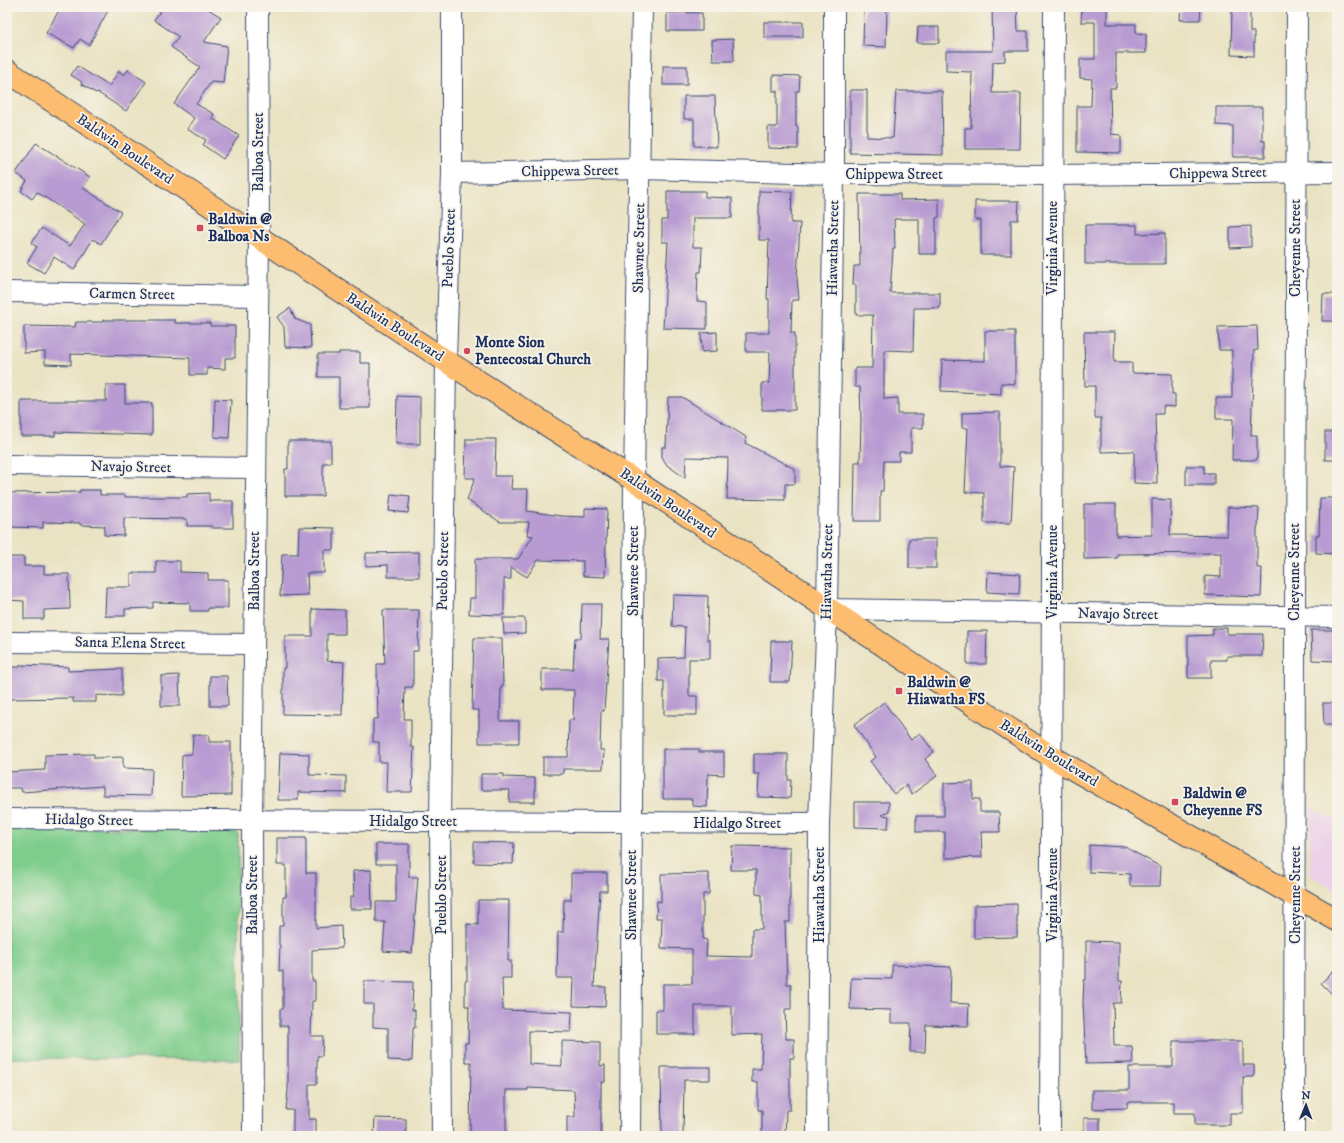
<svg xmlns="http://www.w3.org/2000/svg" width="1344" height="1143" font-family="'IM FELL DW Pica',serif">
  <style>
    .built { fill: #ecd1e9 }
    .green { fill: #7fcd8c; stroke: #4d7e75 }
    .building { fill: #b89bd2 }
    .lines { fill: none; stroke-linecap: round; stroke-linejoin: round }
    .minor-casing { stroke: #3a4a6d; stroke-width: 22 }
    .major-casing { stroke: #3a4a6d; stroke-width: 24 }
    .minor { stroke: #fff; stroke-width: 20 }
    .major { stroke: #fcbd6f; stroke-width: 22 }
    .poi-dot { fill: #d1495b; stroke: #f7f3e8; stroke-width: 1.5 }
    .labels { text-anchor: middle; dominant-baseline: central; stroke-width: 3.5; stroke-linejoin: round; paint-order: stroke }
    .street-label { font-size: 15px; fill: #1b2f5e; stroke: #f7f3e8 }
    .poi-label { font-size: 15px; font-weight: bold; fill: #1b2f5e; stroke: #f7f3e8; text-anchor: start }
  </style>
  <rect width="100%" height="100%" fill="#f7f3e8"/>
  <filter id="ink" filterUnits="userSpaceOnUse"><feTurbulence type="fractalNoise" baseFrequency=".025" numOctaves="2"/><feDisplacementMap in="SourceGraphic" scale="8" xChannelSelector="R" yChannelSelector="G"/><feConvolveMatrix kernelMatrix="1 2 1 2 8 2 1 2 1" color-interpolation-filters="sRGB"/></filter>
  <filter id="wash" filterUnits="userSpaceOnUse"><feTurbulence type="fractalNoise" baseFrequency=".012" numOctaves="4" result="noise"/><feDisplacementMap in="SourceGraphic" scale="16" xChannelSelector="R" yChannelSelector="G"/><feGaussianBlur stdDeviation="0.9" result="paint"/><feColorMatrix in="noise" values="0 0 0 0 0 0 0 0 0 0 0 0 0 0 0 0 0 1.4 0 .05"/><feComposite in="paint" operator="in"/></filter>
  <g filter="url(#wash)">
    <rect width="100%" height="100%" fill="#eae3c3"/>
    <polygon class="built" points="1310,807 1337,821 1337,891 1310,875"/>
    <polygon class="green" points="7,827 234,830 238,834 239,1060 7,1058"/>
    <g id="blocks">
      <g class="building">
        <polygon points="61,7 110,7 89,45 80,39 74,48 46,33"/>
        <polygon points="163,7 205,7 221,17 204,42 227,46 223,83 211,82 196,104 214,114 212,118 239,136 223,159 203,145 206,140 187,129 194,118 174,104 200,67 171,47 179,37 154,20"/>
        <polygon points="864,7 887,7 886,47 863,46"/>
        <polygon points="992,7 1017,7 1018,31 1028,31 1028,51 1005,51 1005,61 993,62 992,93 1021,93 1020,149 965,149 965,128 971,128 972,72 946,71 946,51 993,51"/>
        <polygon points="1082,7 1107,7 1107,24 1136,24 1136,33 1146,34 1146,53 1116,53 1116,88 1110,88 1111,134 1121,135 1121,153 1077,152 1077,106 1091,106 1092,79 1080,78 1080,59 1095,59 1095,22 1081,22"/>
        <polygon points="1181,7 1201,7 1200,20 1180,20"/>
        <polygon points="1232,7 1250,7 1250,32 1254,32 1254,56 1231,55"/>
        <polygon points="667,12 702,13 702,31 667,31"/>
        <rect x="764" y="22" width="39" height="15"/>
        <polygon points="918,27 939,27 939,43 917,43"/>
        <polygon points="733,39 734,61 713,61 712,40"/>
        <polygon points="77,66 109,86 119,71 124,75 128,70 146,82 126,111 97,92 96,93 81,84 82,82 71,75"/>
        <rect x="663" y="66" width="24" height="19"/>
        <polygon points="773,75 800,76 799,91 796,91 796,127 798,127 798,149 768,148 768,127 777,127 777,91 773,91"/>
        <polygon points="850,90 867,90 867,137 893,138 896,91 942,91 943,155 850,153"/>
        <polygon points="684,96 715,96 717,147 694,146 694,119 684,119"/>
        <polygon points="1216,107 1262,107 1262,141 1265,141 1265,157 1233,157 1233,126 1216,125"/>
        <polygon points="36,143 90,177 83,188 121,212 101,244 93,239 74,270 54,257 44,273 27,263 37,247 31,243 42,228 70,246 85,224 37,192 32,199 21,191 27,181 16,173"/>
        <polygon points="667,191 705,191 705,197 732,198 732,218 693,218 693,247 702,247 701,272 698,272 697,301 707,302 707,329 663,328 668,242 662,242 662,220 667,220"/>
        <polygon points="759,191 792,192 791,223 800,223 797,279 799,300 792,300 791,333 795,333 795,410 762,410 762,383 769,383 770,352 746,352 746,333 769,333 769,299 767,299 769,240 759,240"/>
        <polygon points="859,194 900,194 900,200 939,199 939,217 936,218 936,254 919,254 919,219 894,219 895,249 893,249 890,293 940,293 940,308 914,308 913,351 884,350 884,399 898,398 898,414 923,414 923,428 911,428 911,452 899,452 899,461 884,461 883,491 880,491 880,521 854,521 855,462 860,462 861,419 860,387 855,387 855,368 872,368 873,315 856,315 856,285 853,285 854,266 860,266"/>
        <polygon points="975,201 1019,201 1018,220 1011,220 1011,255 981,255 981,220 975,220"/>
        <polygon points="1085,225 1137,225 1137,234 1165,233 1165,264 1085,264"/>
        <polygon points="1251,226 1251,247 1230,248 1230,227"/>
        <polygon points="1323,294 1337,294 1337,321 1322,321"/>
        <polygon points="290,308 295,319 310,325 311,348 285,347 284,327 277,317"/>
        <polygon points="103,320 175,320 175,323 210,323 210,326 235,326 235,358 225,358 225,369 207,368 207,375 190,375 190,358 71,354 71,365 45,364 45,352 24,353 24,326 75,327 76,322 103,322"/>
        <polygon points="1257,326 1258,350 1254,350 1251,435 1257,435 1257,460 1232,460 1233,419 1216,419 1216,398 1232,398 1232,350 1219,350 1218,327"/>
        <polygon points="985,331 1015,331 1015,384 1001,383 1001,394 941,391 942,360 985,361"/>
        <polygon points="717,332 717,351 702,352 701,333"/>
        <polygon points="1084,332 1115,332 1114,362 1132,362 1132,373 1172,374 1172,394 1175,394 1175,407 1163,406 1163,414 1155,414 1157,484 1134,483 1134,451 1101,452 1101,418 1095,418 1095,386 1085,386"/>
        <polygon points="339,352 360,352 360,363 370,363 370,408 339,408 339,377 318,377 318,354 339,354"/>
        <polygon points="106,385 125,385 125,403 152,403 152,435 55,432 55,436 21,436 21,401 106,401"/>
        <polygon points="397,396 420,397 420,444 396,444"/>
        <polygon points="668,397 682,397 746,437 745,443 795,469 795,484 785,484 785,500 727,499 728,458 686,457 685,478 667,465 662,457 662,447 666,447"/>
        <polygon points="215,399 231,400 229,438 214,437"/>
        <polygon points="1000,412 1000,466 1014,467 1011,523 984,523 984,493 965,492 968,428 962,428 962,413"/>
        <rect x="1325" y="432" width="12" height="28"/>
        <polygon points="466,439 496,439 495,476 512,476 511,489 528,489 527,511 561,516 585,517 585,508 607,509 605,577 583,576 583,561 538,560 527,577 511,567 511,579 504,579 504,615 469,614 470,598 475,598 475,559 518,559 533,536 527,535 529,522 500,522 467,500 475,478 465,478"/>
        <polygon points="288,441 331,441 331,463 323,463 323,496 285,496 285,469 288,469"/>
        <polygon points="1186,466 1204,466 1204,473 1214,473 1214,485 1186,485"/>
        <polygon points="80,490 100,490 100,495 125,495 125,497 187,497 187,494 209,493 209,501 233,501 233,528 212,528 212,526 187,526 187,519 124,518 124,536 104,535 105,526 80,525 80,523 43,522 43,528 7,527 7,493 80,492"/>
        <polygon points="391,494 410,496 408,513 389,511"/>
        <polygon points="1320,498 1337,498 1337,554 1316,553 1316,535 1319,535"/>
        <polygon points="1152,499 1171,500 1170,535 1227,536 1228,507 1259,508 1258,527 1257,527 1257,568 1262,568 1261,597 1205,595 1205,576 1221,577 1221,553 1117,554 1117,558 1084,559 1084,504 1116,504 1116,536 1152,535"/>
        <polygon points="299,527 334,528 334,550 324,550 324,573 307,573 308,595 280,596 282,554 298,554"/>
        <rect x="909" y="539" width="27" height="29"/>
        <polygon points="419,552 419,577 388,577 388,565 366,566 366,553"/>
        <polygon points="7,557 24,557 24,566 44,566 44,574 69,574 70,609 44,610 44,619 24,619 24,601 7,600"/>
        <polygon points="156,561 180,561 180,572 208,573 208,580 228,580 228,608 208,608 208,611 190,611 190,603 153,602 153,608 125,609 125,616 105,616 106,587 131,587 131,573 156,573"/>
        <polygon points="988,572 1020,574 1019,594 987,592"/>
        <polygon points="673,595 708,596 707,640 710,640 710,659 689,659 689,696 697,696 697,715 664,715 664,681 658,681 658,658 684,657 685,627 672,626"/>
        <polygon points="582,604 601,604 600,639 609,639 604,711 601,711 600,750 604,750 603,769 563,769 563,774 543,774 543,757 568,757 569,720 573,720 574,690 542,690 542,669 573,669 575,638 581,638"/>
        <polygon points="312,609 345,610 345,634 327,634 327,661 344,662 342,715 283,714 283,668 285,668 285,636 312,636"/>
        <polygon points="383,610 419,610 418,651 413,651 413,687 405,687 404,719 411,719 411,747 414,747 412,792 386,792 387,762 379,762 379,742 373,742 373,719 378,719 377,664 385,664"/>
        <polygon points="503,618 525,618 525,633 504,634"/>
        <polygon points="1213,628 1227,628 1227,634 1263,634 1262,656 1227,656 1227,660 1211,660 1211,678 1188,678 1188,636 1213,635"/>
        <polygon points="1311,630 1334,630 1334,641 1337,641 1337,661 1312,660"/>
        <polygon points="967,631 987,631 986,664 967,664"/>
        <polygon points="474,638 502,638 503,687 501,687 500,721 519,721 519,743 479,743 479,710 472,710"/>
        <polygon points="771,641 792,641 790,682 770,682"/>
        <polygon points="20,665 68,667 68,671 122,669 122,696 96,695 96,702 73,702 73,698 7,699 7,667 20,667"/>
        <polygon points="179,675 180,706 161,706 161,676"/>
        <polygon points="210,676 227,676 228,706 210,706"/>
        <polygon points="884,702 911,740 920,733 934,752 925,759 937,776 912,794 906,785 894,794 870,761 876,757 854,725"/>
        <polygon points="1323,703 1337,703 1337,725 1324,725"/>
        <polygon points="193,735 209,735 209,742 231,742 231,795 181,796 182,755 192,754"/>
        <polygon points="663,749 699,749 699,752 724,752 724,775 708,774 707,807 692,806 692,799 663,799"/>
        <polygon points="280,753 309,754 309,775 346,776 346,793 298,792 298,800 278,800"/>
        <polygon points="94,754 94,758 123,757 123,768 152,769 151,796 103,795 103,786 22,792 21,788 7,788 7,772 45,770 45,755"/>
        <polygon points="754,754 788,754 788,780 791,780 790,798 758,797 759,774 754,774"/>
        <polygon points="481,774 504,774 504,777 535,778 535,802 509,802 510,790 481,790"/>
        <polygon points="973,782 973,799 980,799 980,812 999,812 1000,832 981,832 982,857 945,858 945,832 916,832 916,816 944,816 944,783"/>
        <polygon points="855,802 889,802 889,811 882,815 889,816 888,828 855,827"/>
        <polygon points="277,838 306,838 306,873 316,873 316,928 341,926 342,948 312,950 312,981 315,981 315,1001 312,1001 311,1036 323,1036 322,1056 317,1056 317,1084 309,1084 309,1119 316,1119 316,1136 293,1136 293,1110 286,1110 288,1090 288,1026 280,1026 280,1009 283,1009 283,971 279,971 280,945 279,945 279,926 283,926 283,897 286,897 286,865 277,865"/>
        <polygon points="474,842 514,843 513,864 474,863"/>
        <polygon points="376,844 409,844 409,877 418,877 412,953 383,951 385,922 376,922 376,902 396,902 396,864 376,864"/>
        <polygon points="1089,845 1125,847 1161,867 1160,886 1130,886 1130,874 1089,872"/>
        <polygon points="732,846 790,847 790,922 785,922 787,984 791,984 791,1009 785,1009 786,1039 794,1039 794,1058 790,1058 790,1110 786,1110 785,1136 762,1136 762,1110 758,1110 758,1082 752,1082 752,1069 761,1069 762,1034 732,1035 732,1006 695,1006 695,1034 656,1034 656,1010 663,1010 663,984 692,984 692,949 661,948 662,918 656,918 657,901 661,902 661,874 709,873 709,894 703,894 703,939 707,940 706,956 752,957 752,929 762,929 762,895 756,894 756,870 731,870"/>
        <polygon points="371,870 372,909 350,909 350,897 354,897 353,871"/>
        <polygon points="571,873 607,873 607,891 600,891 594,987 606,987 605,1007 573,1006 574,978 557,978 558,932 563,932 564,900 571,900"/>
        <polygon points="478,900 509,900 508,961 511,961 511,978 502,978 503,1010 572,1012 571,1032 529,1031 529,1064 562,1066 562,1041 600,1042 600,1066 605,1065 605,1082 601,1082 601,1136 567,1136 567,1117 575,1117 574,1090 528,1088 528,1090 506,1090 506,1136 470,1136 471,1062 465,1062 465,1043 468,1043 469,1006 465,1006 465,981 467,981 467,924 478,925"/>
        <polygon points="1017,904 1017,937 974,938 974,905"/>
        <polygon points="1086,941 1119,942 1119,981 1122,981 1121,1003 1113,1003 1114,1046 1132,1046 1133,1063 1086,1064 1083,1002 1084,980 1086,980"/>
        <polygon points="892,965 951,967 950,1003 969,1004 968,1026 926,1025 925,1052 910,1052 911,1023 891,1023 891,1010 850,1009 851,978 892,979"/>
        <polygon points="1337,967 1337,999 1321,983"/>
        <polygon points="364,981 413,982 412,1010 415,1010 415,1028 413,1028 412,1061 388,1060 388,1028 373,1027 373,1004 364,1004"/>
        <polygon points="1173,1041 1243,1041 1243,1065 1254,1065 1254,1077 1243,1077 1243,1113 1230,1113 1230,1125 1195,1125 1195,1113 1174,1113 1174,1102 1127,1102 1127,1108 1092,1109 1092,1090 1129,1090 1129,1067 1173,1067"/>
        <polygon points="661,1067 710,1067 710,1080 684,1080 683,1136 662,1136"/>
        <polygon points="375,1118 406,1119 406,1136 374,1136"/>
        <rect x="1084" y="1118" width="16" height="16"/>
      </g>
    </g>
  </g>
  <g filter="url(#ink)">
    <use href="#blocks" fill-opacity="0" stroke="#3a4a6d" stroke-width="1"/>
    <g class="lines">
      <g class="minor-casing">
        <g id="minor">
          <polyline points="452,173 640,169 834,174 1052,175 1337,172"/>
          <polyline points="7,292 257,296"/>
          <polyline points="7,465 255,468"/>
          <polyline points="827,609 1337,617"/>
          <polyline points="7,642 254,644"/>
          <polyline points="7,819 819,823"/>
          <polyline points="253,1136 252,821 259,238 258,7"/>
          <polyline points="442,1136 440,820 446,361 452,173 452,7"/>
          <polyline points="630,1136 634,480 642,7"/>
          <polyline points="817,1136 819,823 827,609 834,174 834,7"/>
          <polyline points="1050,1136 1054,7"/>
          <path d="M1294,1136C1297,760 1293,383 1297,7"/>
        </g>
      </g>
      <g class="major-casing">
        <polyline id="major" points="7,71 446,361 634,480 1052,757 1337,920"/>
      </g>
      <use href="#minor" class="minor"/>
      <use href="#major" class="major"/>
    </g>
  </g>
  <g class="poi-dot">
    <rect x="196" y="224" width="8" height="8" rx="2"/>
    <circle cx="467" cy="351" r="4"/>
    <rect x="895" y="687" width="8" height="8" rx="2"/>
    <rect x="1171" y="798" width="8" height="8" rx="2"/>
  </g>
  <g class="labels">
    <g class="street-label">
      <text transform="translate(125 149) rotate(34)">Baldwin Boulevard</text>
      <text transform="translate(258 152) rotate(-90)">Balboa Street</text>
      <text transform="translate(570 171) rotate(-1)">Chippewa Street</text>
      <text transform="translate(1218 173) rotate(-1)">Chippewa Street</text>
      <text x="894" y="174">Chippewa Street</text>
      <text transform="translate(449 248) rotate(-88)">Pueblo Street</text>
      <text transform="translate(639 248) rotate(-89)">Shawnee Street</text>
      <text transform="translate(833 248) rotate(-89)">Hiawatha Street</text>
      <text transform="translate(1052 248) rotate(-90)">Virginia Avenue</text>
      <text transform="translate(1295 248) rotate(-90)">Cheyenne Street</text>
      <text transform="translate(132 294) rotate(1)">Carmen Street</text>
      <text transform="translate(395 327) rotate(33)">Baldwin Boulevard</text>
      <text transform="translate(131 467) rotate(1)">Navajo Street</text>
      <text transform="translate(668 503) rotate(34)">Baldwin Boulevard</text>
      <text transform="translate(254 571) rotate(-90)">Balboa Street</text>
      <text transform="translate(443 571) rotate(-89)">Pueblo Street</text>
      <text transform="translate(633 571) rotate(-90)">Shawnee Street</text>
      <text transform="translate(827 572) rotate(-89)">Hiawatha Street</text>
      <text transform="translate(1052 572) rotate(-90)">Virginia Avenue</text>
      <text transform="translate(1294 572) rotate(-90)">Cheyenne Street</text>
      <text transform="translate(1118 614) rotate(1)">Navajo Street</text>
      <text transform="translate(130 643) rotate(1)">Santa Elena Street</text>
      <text transform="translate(1049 753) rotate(32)">Baldwin Boulevard</text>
      <text transform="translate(89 820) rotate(1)">Hidalgo Street</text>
      <text x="413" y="821">Hidalgo Street</text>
      <text x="737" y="823">Hidalgo Street</text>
      <text transform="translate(252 895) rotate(-90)">Balboa Street</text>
      <text transform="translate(441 895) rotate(-90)">Pueblo Street</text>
      <text transform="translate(631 895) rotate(-90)">Shawnee Street</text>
      <text transform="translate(819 895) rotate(-90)">Hiawatha Street</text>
      <text transform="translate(1052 895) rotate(-90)">Virginia Avenue</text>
      <text transform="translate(1295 895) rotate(-90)">Cheyenne Street</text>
    </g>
    <g class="poi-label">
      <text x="208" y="219">Baldwin @<tspan x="208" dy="17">Balboa Ns</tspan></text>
      <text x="475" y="342">Monte Sion<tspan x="475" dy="17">Pentecostal Church</tspan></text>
      <text x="907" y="682">Baldwin @<tspan x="907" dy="17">Hiawatha FS</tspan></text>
      <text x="1183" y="793">Baldwin @<tspan x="1183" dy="17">Cheyenne FS</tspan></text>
    </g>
  </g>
  <rect width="1344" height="1143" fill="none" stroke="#f7f3e8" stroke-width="24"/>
  <g transform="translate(1306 1105) rotate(1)" stroke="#f7f3e8" stroke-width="3" paint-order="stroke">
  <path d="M0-3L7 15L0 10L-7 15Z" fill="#1b2f5e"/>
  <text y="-6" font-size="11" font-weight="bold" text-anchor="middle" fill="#1b2f5e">N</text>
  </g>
</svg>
